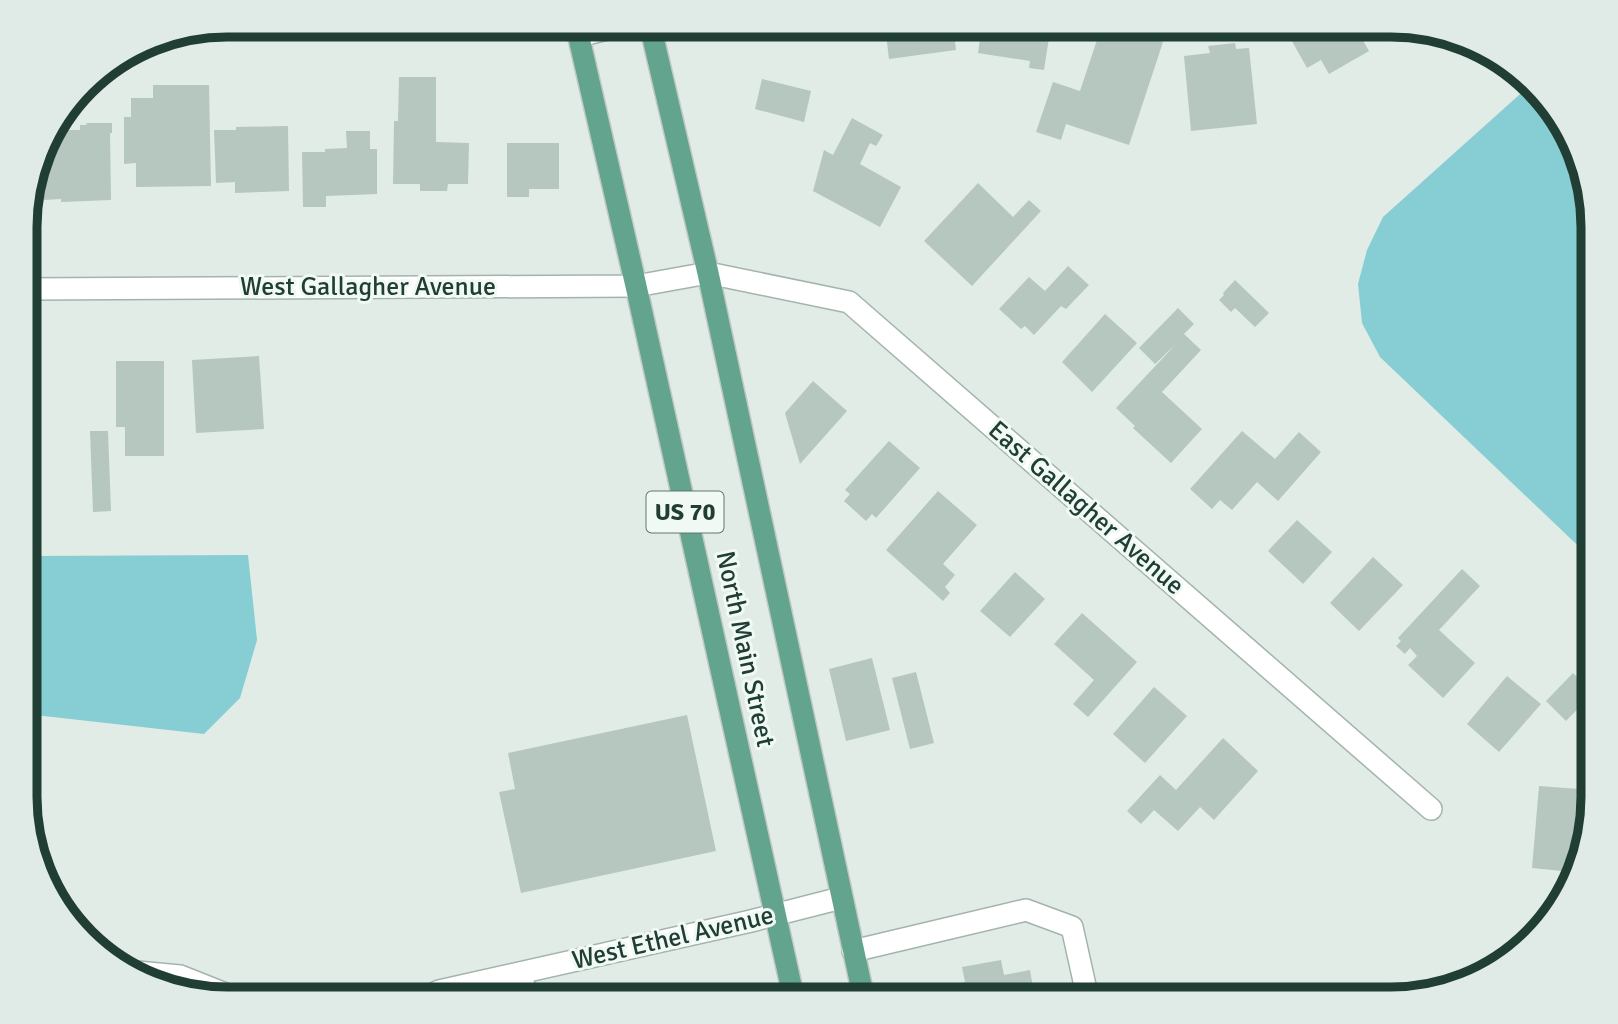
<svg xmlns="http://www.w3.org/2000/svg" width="1618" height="1024" font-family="Signika,sans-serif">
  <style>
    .water { fill: #86cdd4 }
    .building { fill: #b6c7bf }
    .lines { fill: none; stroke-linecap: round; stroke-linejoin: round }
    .lane-casing { stroke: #a3b4ad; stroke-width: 24 }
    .street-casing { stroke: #a3b4ad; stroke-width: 24 }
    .primary-casing { stroke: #c1c9c6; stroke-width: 24 }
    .lane { stroke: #fff; stroke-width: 21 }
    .street { stroke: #fff; stroke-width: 21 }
    .primary { stroke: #63a48f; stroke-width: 21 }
    .labels { text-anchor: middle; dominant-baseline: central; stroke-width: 6; stroke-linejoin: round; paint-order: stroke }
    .shield { fill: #f1f9f5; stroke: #5f766e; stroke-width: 2 }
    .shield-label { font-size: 24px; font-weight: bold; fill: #203e34 }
    .street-label { font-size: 26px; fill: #203e34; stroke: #f1f9f5 }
    .rim { fill: none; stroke: #203e34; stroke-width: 9 }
  </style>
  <rect width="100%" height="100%" fill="#e1ece6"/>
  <g class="water">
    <polygon points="1529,86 1566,125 1593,213 1593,560 1380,357 1362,323 1358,284 1367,250 1383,217"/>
    <polygon points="248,555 257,640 240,698 204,734 26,714 26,556"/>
  </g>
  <g class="building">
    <polygon points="885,25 953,25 956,50 889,59"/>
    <polygon points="982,25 1051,25 1044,70 1029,68 1030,61 978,53"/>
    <polygon points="1102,25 1112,25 1163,42 1129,145 1066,124 1061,140 1036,132 1053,82 1080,91"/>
    <polygon points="1288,25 1354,25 1369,51 1329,74 1321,60 1307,68 1284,27"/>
    <polygon points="1235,43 1236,49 1249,48 1257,124 1191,131 1184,56 1210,53 1208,46"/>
    <polygon points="399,77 436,77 436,142 469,143 468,184 448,184 447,191 420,191 420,184 393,184 394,121 398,121"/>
    <polygon points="762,79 811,91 804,122 755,109"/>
    <polygon points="153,85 209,85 211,186 136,187 136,163 124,164 124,117 131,117 131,98 153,98"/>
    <polygon points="852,118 883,135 876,146 870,143 860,164 901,187 880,227 813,191 824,150 833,155"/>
    <polygon points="87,123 112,123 112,133 110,133 111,200 61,202 61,199 44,200 44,146 60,146 61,130 80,130 80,125 86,125"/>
    <polygon points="288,126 289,191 235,193 235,182 216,183 214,130 236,130 236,127"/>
    <polygon points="346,131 370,131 370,149 377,149 377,194 326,196 326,207 303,207 302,152 325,152 325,149 347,148"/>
    <polygon points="507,143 559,143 559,189 529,189 529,197 507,197"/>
    <polygon points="978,183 1013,217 1029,200 1041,211 972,286 924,241"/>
    <polygon points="1068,266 1089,285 1066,309 1061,306 1034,335 1025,326 1021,329 999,309 1029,277 1045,291"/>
    <polygon points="1235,280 1269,313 1255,327 1235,308 1231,312 1219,300 1224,295 1223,293"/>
    <polygon points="1178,308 1194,324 1184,334 1201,350 1162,392 1202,429 1171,463 1133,428 1135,426 1116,408 1176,344 1155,364 1139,348"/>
    <polygon points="1105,314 1137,343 1092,392 1062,362"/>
    <polygon points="259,356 264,429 196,433 192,360"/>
    <polygon points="116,361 164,361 164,456 125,456 125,427 116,427"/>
    <polygon points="813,381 847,411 800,464 785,413"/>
    <polygon points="90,431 108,431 111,511 93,512"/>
    <polygon points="1242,431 1275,459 1299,432 1321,452 1278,501 1257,482 1232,510 1220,500 1212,509 1190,489"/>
    <polygon points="889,441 920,468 876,518 872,514 866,521 844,501 850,494 845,490"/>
    <polygon points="938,491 977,525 943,564 955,575 945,587 950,593 943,601 886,550"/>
    <polygon points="1297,520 1332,552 1303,584 1268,551"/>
    <polygon points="1373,557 1403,585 1359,631 1330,603"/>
    <polygon points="1462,569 1480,586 1439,630 1475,663 1443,698 1408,665 1417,656 1410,648 1405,654 1396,646 1401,641 1398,638"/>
    <polygon points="1015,572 1045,599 1010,637 980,611"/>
    <polygon points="1082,613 1137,662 1088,717 1073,704 1094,680 1054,644"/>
    <polygon points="872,658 890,730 846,741 829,669"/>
    <polygon points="916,672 934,743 910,749 892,678"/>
    <polygon points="1573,673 1593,693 1566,721 1546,701"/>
    <polygon points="1507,676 1541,704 1499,752 1467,724"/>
    <polygon points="1154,687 1187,716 1145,763 1113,734"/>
    <polygon points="687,715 716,851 521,893 499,792 515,789 508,753"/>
    <polygon points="1223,738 1258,771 1214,820 1200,807 1178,831 1154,810 1141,824 1127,811 1160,775 1176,790"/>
    <polygon points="1539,786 1593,790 1593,810 1572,872 1532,868"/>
    <polygon points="1001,960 1004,975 1030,970 1035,999 928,999 926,989 965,982 962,967"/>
  </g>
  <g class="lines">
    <g class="lane-casing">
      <g id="lane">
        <polyline points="853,951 1026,910 1072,927 1088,999"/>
        <polyline points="521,973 527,999"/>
      </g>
    </g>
    <g class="street-casing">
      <g id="street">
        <polyline points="579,36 622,25"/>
        <polyline points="26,289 636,286 708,273 849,302 1431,809"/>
        <polyline points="137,972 180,976 238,999"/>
        <polyline points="423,999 439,991 751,921 841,898"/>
      </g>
    </g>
    <g class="primary-casing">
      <g id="primary">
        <polyline points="576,25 636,286 794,999"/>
        <polyline points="650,25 708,273 864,999"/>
      </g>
    </g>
    <use href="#lane" class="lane"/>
    <use href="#street" class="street"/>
    <use href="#primary" class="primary"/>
  </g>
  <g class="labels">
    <rect class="shield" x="646.5" y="491.5" width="77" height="41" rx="5"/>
    <g class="shield-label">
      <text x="685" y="512">US 70</text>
    </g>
    <g class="street-label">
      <text x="368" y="287">West Gallagher Avenue</text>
      <text transform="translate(1086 508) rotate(41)">East Gallagher Avenue</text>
      <text transform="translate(745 649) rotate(78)">North Main Street</text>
      <text transform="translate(673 938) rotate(-13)">West Ethel Avenue</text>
    </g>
  </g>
  <path d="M0 0H1618V1024H0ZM227 37H1391A190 190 0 0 1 1581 227V797A190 190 0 0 1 1391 987H227A190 190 0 0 1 37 797V227A190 190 0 0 1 227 37Z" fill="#e0eae6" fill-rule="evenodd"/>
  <path class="rim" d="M227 37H1391A190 190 0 0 1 1581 227V797A190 190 0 0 1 1391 987H227A190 190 0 0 1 37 797V227A190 190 0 0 1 227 37Z"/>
</svg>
